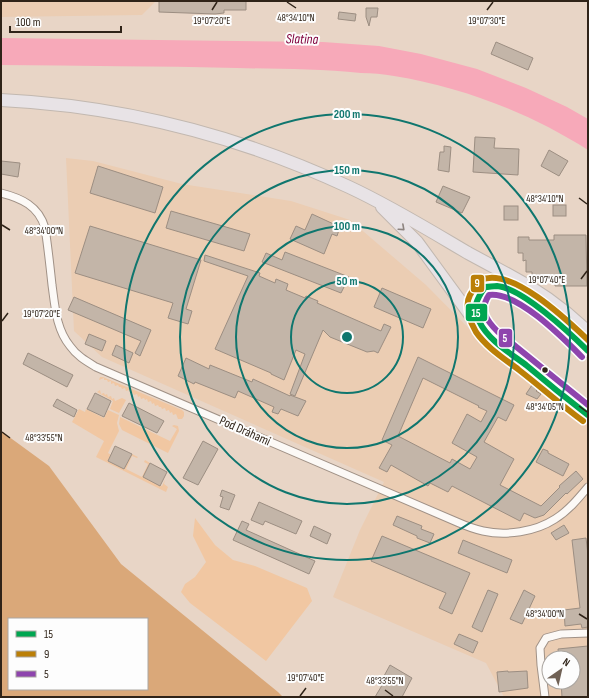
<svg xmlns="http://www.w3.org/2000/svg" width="589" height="698" font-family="'Sofia Sans Condensed',sans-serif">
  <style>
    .built { fill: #ebcdb3; fill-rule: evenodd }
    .green { fill: #f1c7a2 }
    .forest { fill: #daa879; fill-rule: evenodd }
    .water { fill: #f7a9b9 }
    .building { fill: #c3b5a8; stroke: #9c8e82; fill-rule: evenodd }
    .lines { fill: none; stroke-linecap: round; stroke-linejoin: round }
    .minor-casing { stroke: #a09186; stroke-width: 9 }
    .primary-casing { stroke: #c2b8b0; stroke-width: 14 }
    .minor { stroke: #fcf9f6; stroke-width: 7 }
    .primary { stroke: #e8e3e6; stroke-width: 12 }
    .bus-1-casing { stroke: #fdfdfd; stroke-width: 9 }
    .bus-2-casing { stroke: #fdfdfd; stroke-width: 9 }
    .bus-3-casing { stroke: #fdfdfd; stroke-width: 9 }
    .bus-1 { stroke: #00a651; stroke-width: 6 }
    .bus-2 { stroke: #bb7f07; stroke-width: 6 }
    .bus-3 { stroke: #8e44ad; stroke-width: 6 }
    .oneway { stroke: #8c837f }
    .ticks { fill: none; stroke: #2f2318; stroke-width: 1.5 }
    .ring { fill: none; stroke: #0f766e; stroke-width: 2 }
    .bus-dot { fill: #2f2318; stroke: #fdfdfd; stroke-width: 1.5 }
    .labels { text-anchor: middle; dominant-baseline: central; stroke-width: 4; stroke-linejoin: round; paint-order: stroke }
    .street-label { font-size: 13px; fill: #2f2318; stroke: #fdfdfd }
    .water-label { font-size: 14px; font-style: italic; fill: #80003d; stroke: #fdfdfd }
    .ticks-label { font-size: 10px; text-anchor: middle; fill: #2f2318; stroke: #fdfdfd; stroke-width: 4; stroke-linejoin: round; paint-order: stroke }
    .centre { fill: #0f766e; stroke: #fdfdfd; stroke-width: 2 }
    .ring-label { font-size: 12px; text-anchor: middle; font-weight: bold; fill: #0f766e; stroke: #fdfdfd; stroke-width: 4; stroke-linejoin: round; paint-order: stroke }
    .line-badge { stroke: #fdfdfd; stroke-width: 1.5 }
    .badge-label { font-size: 11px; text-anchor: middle; font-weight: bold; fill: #fff }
  </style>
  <rect width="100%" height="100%" fill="#e8d5c6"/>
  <g class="built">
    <polygon points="1,1 156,1 142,15 1,17"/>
    <path d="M66,158L93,161L182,184L291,201L350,220L426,285L505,365L588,424V697H504L486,663L333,597L360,530L384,482L102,357L74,331ZM549,658H573V682H549Z"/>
  </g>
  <g class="green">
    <polygon points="100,377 103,377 182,410 184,412 184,416 182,419 178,419 176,414 173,415 172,412 170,413 169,410 166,411 165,408 162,409 161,407 159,407 158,405 155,406 154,403 152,404 151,401 148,402 147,399 145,400 144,398 141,399 140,396 138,397 137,394 134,395 133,393 130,393 129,390 126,391 125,388 122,389 121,387 119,387 118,385 115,386 114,383 111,384 111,381 108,382 107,380 104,380 104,378 99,380"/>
    <polygon points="100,390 101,394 104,393 105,395 107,394 108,397 111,396 112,399 114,398 115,401 122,398 126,400 119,413 110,409 113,401 97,392"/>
    <polygon points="79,409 85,412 86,409 104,418 108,410 119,415 117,423 119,431 108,453 111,455 108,461 124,469 132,454 138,457 137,458 132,456 126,469 142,477 148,464 144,462 145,460 150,463 143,477 162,486 165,480 164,484 168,487 166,492 96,457 104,441 72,422"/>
    <polygon points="120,417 170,441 177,429 172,426 174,425 178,426 179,431 168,453 122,430 119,424"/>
    <polygon points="195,518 215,545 233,560 255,566 307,588 312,601 266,661 190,603 181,592 185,584 195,577 206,562 193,536"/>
  </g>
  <path class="forest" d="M1,431L49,466L121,564L278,692L283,697H1ZM9,619H147V689H9Z"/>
  <path class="water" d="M1,38L323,42L379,46L421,54L477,69L526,88L567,107L588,119V150C530,113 462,87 394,76C383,74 372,73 361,73C320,69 278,69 237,68C158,66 80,66 1,65Z"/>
  <g class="building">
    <polygon points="159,1 246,1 246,10 224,10 224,13 215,14 159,12"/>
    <polygon points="366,8 378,8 377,17 371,17 369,26 366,17"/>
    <polygon points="339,12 356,14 355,21 338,19"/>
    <polygon points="496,42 533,58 528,70 491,54"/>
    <polygon points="475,137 495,138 494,148 519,149 518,175 473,172"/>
    <polygon points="444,146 451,147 449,172 438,170 440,152 444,152"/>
    <polygon points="549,150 568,161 559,176 541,166"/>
    <polygon points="1,161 20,163 18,177 1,174"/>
    <polygon points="98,166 163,187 155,213 90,193"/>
    <polygon points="443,186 470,197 462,213 436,202"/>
    <rect x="553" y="205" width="13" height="11"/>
    <rect x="504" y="206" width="14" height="14"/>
    <polygon points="171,211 250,234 244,251 166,228"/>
    <polygon points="312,214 340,227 337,236 332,234 324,254 290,239 296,226 305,230"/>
    <polygon points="90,226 201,260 186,309 192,311 188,324 168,318 173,303 75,273"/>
    <polygon points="554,235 586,235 587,286 555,286 555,281 544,281 532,275 532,272 526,272 526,260 523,261 523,253 518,253 518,237 529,237 529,240 554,240"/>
    <polygon points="285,252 349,277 341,293 262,262 266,253 282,260"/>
    <polygon points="205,255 260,273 259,276 275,283 276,279 288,284 286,290 305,298 306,296 318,301 317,303 381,331 384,324 391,327 378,353 374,351 367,352 330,337 323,330 295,396 290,394 305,354 296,350 284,380 271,374 271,373 215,349 248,276 204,261"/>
    <polygon points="382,288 431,309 423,328 374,307"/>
    <polygon points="74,297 151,330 140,356 135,353 141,341 68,310"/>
    <polygon points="89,334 106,341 102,351 85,344"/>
    <polygon points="116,345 133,353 129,363 112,355"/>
    <polygon points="28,353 73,375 67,387 23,364"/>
    <path d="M418,357L514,405L506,421L498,417L484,442L514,459L500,485L541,506L560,487L559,486L576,471L583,479L567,494L566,493L544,515L535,518L524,513L520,521L452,486L448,492L430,483L428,486L391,465L387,472L379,468L392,445L382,440ZM423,378L479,406L478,407L487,411L481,422L467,414L452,443L477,457L470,469L452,459L450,463L398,436Z"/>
    <polygon points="186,358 209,369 210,365 252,382 253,379 290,396 290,395 306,401 298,416 281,409 278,414 272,412 274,407 238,391 235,398 195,382 194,384 178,376"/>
    <polygon points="532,385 538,389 536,391 541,394 537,399 526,394"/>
    <polygon points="95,393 111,401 104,417 87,409"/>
    <polygon points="57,399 77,410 74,417 53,406"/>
    <polygon points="129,403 164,421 157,433 122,416"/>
    <polygon points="203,441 218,449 198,485 183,478"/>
    <polygon points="115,446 132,454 124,469 108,461"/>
    <polygon points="543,449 548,451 548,453 569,464 563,476 536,462"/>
    <polygon points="150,463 167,472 160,486 143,477"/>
    <polygon points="222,490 235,495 229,510 220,507 223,497 220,496"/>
    <polygon points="259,502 302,521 296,534 265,521 263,525 251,520"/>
    <polygon points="397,516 422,526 421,529 434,534 430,543 417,538 417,536 393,525"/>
    <polygon points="242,521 249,524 246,530 315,561 309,574 233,540"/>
    <polygon points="564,525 569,533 556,540 551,533"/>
    <polygon points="314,526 331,534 327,544 310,536"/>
    <polygon points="382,536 470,573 452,614 439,608 446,593 371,561"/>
    <polygon points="586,538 588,555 588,627 582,628 581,624 565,626 564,610 580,608 572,540"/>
    <polygon points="463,540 512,560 507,573 458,553"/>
    <polygon points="488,590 498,594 482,632 472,627"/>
    <polygon points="524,590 535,596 522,624 510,619"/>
    <polygon points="459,634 478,642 473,653 454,644"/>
    <polygon points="588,646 588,697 562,697 561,682 573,682 573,658 559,658 558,649"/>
    <polygon points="390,665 412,678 402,697 375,697 387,677 384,676"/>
    <polygon points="508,671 508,672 527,671 528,688 499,692 497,672"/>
  </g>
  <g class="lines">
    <g class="minor-casing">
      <g id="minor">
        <path d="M1,193C21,198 39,206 45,228C48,247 50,266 52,285C55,306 56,329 70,346C77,356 86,361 96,367L457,522C466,526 474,529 483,531C506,536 535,532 555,519C568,511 578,499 588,487"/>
        <polyline points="545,697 541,665 540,648 546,638 561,634 588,633"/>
      </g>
    </g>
    <g class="primary-casing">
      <g id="primary">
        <path d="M1,100C121,106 240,136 349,187C390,206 429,230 468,253C481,260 494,267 507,274C536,289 564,309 588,332"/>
        <polyline points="382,207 417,242 474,320 506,350 588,415"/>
        <polyline points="504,279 558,323 588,351"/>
        <path d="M481,324C469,296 483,275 513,291"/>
      </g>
    </g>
    <use href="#minor" class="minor"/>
    <use href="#primary" class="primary"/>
    <g class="bus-1-casing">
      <path id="bus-1" d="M588,351C570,333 522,288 497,286C493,286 489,287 485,287C476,300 473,306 479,321C488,340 510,353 526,365C546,382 567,399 588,415"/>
    </g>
    <g class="bus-2-casing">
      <path id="bus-2" d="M583,421C561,405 541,387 519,370C505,359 487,348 476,332C470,322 464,306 470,295C473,290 477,282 481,280C511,266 568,321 588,340"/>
    </g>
    <g class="bus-3-casing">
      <path id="bus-3" d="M582,357C563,338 517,291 489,295C479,310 486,320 498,332L588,405"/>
    </g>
    <use href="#bus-1" class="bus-1"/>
    <use href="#bus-2" class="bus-2"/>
    <use href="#bus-3" class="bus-3"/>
  </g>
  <defs><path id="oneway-chevron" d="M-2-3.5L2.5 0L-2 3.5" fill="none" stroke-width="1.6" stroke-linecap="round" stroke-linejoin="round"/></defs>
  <use class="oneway" href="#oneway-chevron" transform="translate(402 228) rotate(42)"/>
  <path class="ticks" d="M287,2L296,8M212,10L217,2M487,10L493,2M579,198L587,204M2,225L10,230M581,279L587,271M2,321L8,313M579,406L587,412M2,432L10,438M579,614L587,619M385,690L393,696M300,696L306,688"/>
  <g class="ring">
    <circle cx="347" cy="337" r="56"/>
    <circle cx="347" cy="337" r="111"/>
    <circle cx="347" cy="337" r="167"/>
    <circle cx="347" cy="337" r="223"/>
  </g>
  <circle class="bus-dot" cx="545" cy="370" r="3.5"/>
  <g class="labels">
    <g class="street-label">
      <text transform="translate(245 431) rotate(24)">Pod Dráhami</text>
    </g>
    <g class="water-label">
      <text transform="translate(302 39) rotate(1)">Slatina</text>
    </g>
  </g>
  <g class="ticks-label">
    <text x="296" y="21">48°34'10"N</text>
    <text x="487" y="24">19°07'30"E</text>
    <text x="212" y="24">19°07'20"E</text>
    <text x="545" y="202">48°34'10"N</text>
    <text x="44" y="234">48°34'00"N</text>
    <text x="547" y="283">19°07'40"E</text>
    <text x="42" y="317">19°07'20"E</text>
    <text x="545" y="410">48°34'05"N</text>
    <text x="44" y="441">48°33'55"N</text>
    <text x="545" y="617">48°34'00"N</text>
    <text x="306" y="681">19°07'40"E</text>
    <text x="385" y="684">48°33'55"N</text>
  </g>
  <circle cx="347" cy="337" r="6" class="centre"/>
  <g class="ring-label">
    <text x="347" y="118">200 m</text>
    <text x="347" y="174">150 m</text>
    <text x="347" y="230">100 m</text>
    <text x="347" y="285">50 m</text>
  </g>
  <g class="line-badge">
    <rect x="470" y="274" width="15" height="19" rx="4" fill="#bb7f07"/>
    <rect x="465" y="303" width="23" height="19" rx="4" fill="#00a651"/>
    <rect x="498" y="328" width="15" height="20" rx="4" fill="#8e44ad"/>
  </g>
  <g class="badge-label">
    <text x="477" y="287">9</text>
    <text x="476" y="317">15</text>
    <text x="505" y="342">5</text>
  </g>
  <rect width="589" height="698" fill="none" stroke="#2f2318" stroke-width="4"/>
  <rect x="8" y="618" width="140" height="72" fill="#fdfdfd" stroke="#aba6a1"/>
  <rect x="16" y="631" width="20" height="6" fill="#00a651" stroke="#aba6a1"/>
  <text x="44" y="638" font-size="12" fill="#2f2318">15</text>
  <rect x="16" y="651" width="20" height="6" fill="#bb7f07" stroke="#aba6a1"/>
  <text x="44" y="658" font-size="12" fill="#2f2318">9</text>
  <rect x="16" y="671" width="20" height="6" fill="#8e44ad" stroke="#aba6a1"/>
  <text x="44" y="678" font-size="12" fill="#2f2318">5</text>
  <g transform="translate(561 670) rotate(34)"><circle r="19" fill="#fdfdfd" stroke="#aba6a1"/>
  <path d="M0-3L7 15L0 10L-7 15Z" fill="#706155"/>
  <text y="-6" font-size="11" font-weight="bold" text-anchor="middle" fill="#2f2318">N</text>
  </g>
  <path d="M10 26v6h111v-6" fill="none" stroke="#2f2318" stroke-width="2"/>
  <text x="16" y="26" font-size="12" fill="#2f2318" stroke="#fdfdfd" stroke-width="3" paint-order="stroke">100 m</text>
</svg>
